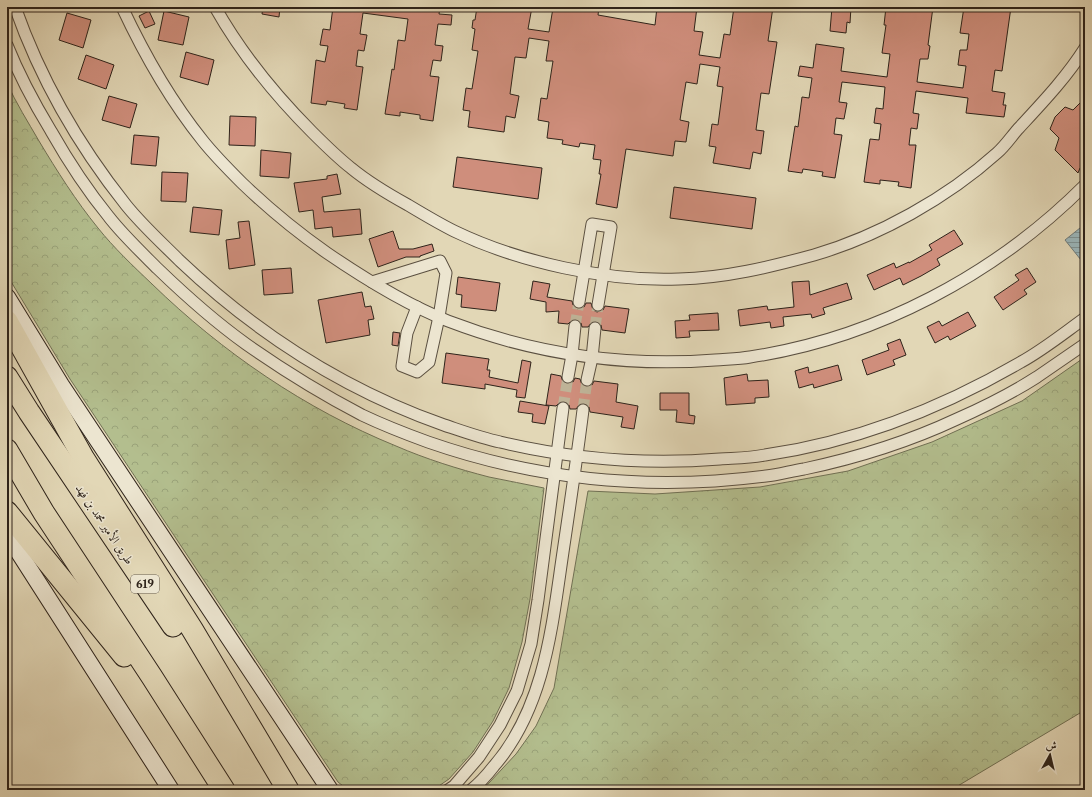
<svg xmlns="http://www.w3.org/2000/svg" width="1092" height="797" font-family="'Libre Caslon Text',Amiri,serif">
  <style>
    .park { fill: url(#park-crowns); stroke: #707054 }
    .water { fill: url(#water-rules); stroke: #6f7b7a }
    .building { fill: #cf8e7c; stroke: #2e231a }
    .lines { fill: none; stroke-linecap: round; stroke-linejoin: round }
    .street-tunnel { stroke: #beb397; stroke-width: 11; stroke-dasharray: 11 5.5; stroke-linecap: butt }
    .street-casing { stroke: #5b5041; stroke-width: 13 }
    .secondary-casing { stroke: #2e231a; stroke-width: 18 }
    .highway-casing { stroke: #2e231a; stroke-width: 23 }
    .street { stroke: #ece5d0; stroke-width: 11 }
    .secondary { stroke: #ece5d0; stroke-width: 16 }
    .highway { stroke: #e2d7b6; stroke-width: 21 }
    .labels { text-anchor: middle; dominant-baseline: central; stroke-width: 3; stroke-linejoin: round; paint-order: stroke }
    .shield { fill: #ece5d0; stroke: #675d51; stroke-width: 1 }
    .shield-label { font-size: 11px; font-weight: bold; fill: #2e231a }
    .street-label { font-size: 12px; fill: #2e231a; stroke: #ece5d0 }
  </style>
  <defs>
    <pattern id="park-crowns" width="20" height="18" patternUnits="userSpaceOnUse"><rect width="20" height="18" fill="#b3be8e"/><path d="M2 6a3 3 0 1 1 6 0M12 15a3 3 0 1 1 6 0" fill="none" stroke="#9aa37a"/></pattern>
    <pattern id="water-rules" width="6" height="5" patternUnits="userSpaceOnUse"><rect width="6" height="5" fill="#9bb6ba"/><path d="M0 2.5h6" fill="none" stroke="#7f9496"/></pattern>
  </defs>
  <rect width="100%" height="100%" fill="#e2d7b6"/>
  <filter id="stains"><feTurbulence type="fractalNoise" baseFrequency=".005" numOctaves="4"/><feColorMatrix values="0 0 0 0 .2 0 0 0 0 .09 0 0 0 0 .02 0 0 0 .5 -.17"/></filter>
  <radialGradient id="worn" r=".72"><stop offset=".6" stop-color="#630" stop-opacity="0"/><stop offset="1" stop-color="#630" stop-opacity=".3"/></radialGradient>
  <g class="park">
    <path d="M7,83C16,103 28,122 39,141C57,171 76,201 98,228C114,248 133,266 152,284C222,352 305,409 396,446C426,459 458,469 489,477C507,481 526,484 544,488L530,599L522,642L509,688L493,721L473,752L449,779L433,790H348L338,782L70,379L7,275Z"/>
    <polygon points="1085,357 1085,710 951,790 480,790 489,783 516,754 536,726 554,688 588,491 655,494 760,487 848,471 932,442 1022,401"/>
  </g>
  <polygon class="water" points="1080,228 1085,234 1085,265 1065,240"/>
  <g class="building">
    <polygon points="263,7 280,7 279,17 262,14"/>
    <polygon points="333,7 392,7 410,10 410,7 440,7 439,14 452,15 451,25 438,24 435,45 443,46 441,61 433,60 430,76 439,77 433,121 420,119 420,115 400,112 400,116 385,114 392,69 394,70 398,40 405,41 408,19 363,13 360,34 367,35 364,51 358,50 356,66 363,67 357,110 344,108 345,104 327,101 326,105 311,103 316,60 325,62 328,46 320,45 323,29 330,30"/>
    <polygon points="477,7 532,7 528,29 549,32 553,8 559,9 559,7 599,7 598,15 655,25 657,7 697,7 694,31 703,32 699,55 720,58 724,34 730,35 734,7 773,7 768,41 777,42 769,94 761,93 756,130 764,131 761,154 753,152 750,169 713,163 716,147 709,146 712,124 718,125 723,87 717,86 720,67 700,64 697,84 686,82 680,120 689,122 686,142 675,141 673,156 626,149 617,208 596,204 601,174 599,174 601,160 593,159 595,145 580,143 579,147 562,144 563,140 547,138 549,122 538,120 541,98 547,99 553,61 546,61 549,41 529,38 526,58 515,57 510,94 519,96 515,118 506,116 504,132 468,127 470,111 463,110 466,88 472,89 478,51 472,50 475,29 472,28 473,20 475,20"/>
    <polygon points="832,7 851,7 850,23 847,22 846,33 830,31"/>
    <polygon points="886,7 933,7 928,45 930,46 928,59 920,59 917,82 963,88 966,66 958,65 960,50 967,50 969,34 960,33 964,7 1011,7 1002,71 995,70 992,91 1005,93 1003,105 1006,105 1004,117 966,113 968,98 916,91 913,113 919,114 917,129 911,128 909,145 916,145 911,188 898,186 899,182 880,180 880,184 864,182 870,139 879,140 881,124 874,123 876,108 883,109 885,87 842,82 839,102 847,103 844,119 836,118 834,134 842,135 835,178 822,176 823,172 803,169 802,173 788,171 795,126 798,127 802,97 809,98 812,78 798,76 800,66 813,68 816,44 844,48 841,71 887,77 890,54 882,53 886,25 884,25"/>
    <polygon points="149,11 155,24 145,28 139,16"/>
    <polygon points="164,11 189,17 183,45 158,40"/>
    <polygon points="67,13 91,20 83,48 59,40"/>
    <polygon points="186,52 214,60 208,85 180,77"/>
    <polygon points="86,55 114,65 106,89 78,79"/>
    <polygon points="109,96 137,104 130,128 102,120"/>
    <polygon points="1085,98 1085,163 1080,168 1078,173 1055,150 1059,138 1050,129 1055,117 1065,107 1073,110"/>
    <polygon points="230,116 256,117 255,146 229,145"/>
    <polygon points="134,135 159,137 156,166 131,164"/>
    <polygon points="261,150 291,153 289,178 260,176"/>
    <polygon points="457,157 542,168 538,199 453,187"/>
    <polygon points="162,172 188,173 186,202 161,201"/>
    <polygon points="337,174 341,194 322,197 324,212 360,209 362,234 333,237 332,227 315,229 313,210 299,212 294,183 327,179 327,176"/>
    <polygon points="674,187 756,198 752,229 670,218"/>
    <polygon points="193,207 222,210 219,235 190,232"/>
    <polygon points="249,221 255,265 229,269 226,240 240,238 238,222"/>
    <polygon points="954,230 963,244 937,259 940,265 921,276 903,285 900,278 874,290 867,275 894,263 896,268 909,262 909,263 932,250 929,245"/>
    <polygon points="393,231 399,249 413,249 432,244 434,251 420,256 420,257 406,257 378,267 369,239"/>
    <polygon points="291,268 293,293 264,295 262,270"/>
    <polygon points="1027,268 1036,282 1024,290 1027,294 1003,310 994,297 1019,280 1015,275"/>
    <polygon points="458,277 500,283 496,311 461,307 462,295 456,294"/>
    <polygon points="533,281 550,284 547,297 572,301 573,305 577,309 584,307 586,303 591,303 593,310 597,312 603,310 605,306 629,309 625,333 602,330 601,325 596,321 592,322 588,327 582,327 581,323 576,319 572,320 568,324 558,323 559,311 546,312 546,302 530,299"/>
    <polygon points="809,281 810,295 847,283 852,299 823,308 825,314 812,318 811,314 783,317 784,326 771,328 770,322 740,326 738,310 767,306 768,310 794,307 792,282"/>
    <polygon points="362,292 365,307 371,306 374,319 368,320 370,335 326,343 318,300"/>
    <polygon points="968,312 976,326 950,340 948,336 935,343 927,327 939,321 942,326"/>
    <polygon points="718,313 719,330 689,331 690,337 676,338 675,321 690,320 689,315"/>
    <polygon points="393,332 400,333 398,346 392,345"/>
    <polygon points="900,339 906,355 893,360 895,365 867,375 862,360 889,350 887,344"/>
    <polygon points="446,353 489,359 487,370 490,370 489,377 518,383 522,360 531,362 525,398 516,397 517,390 485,384 485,389 442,383"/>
    <polygon points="838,365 842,380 814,388 813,384 799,388 795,371 808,367 809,373"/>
    <polygon points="551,374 561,376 563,382 567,384 573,382 575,378 580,379 582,385 586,387 592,385 594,381 618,384 616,402 638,406 634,429 621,427 623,417 590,412 589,407 584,403 580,404 576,409 570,409 569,405 564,401 560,402 556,406 546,405"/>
    <polygon points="747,374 748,381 768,380 769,397 755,398 755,403 726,405 724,378"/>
    <polygon points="660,393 689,393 689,415 695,416 694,424 676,422 677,410 660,410"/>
    <polygon points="520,401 549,406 545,424 532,422 533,414 518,412"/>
  </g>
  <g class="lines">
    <g class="street-tunnel">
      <polyline points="575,326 579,302"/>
      <polyline points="595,328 598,305"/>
      <polyline points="563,408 568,377"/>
      <polyline points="583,410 587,380"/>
    </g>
    <g class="street-casing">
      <g id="street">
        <path d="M15,7C40,78 79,146 126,205C142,225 162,243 180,261C256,333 345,390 444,425C462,431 481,438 500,442C572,459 646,465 720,459C735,458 750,458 765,455C855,442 942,408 1021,362C1043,350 1064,333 1085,318"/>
        <path d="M122,7C144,54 170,100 203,141C215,156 229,170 242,183C269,209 297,232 327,253C365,279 405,304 448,321C534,354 624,367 715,360C727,359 739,359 750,357C876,338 995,275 1085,185"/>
        <path d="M215,7C241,53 275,95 312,132C324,144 337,157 351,168C368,182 388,194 408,205C423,214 438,223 454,231C518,262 608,282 679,279C725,278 770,267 814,255C879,236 947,198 997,153C1005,146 1011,137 1018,129C1042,103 1066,78 1085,48"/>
        <path d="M7,45C19,75 34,103 51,131C68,161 87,190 109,217C123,235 141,252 158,269C186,296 214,321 246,344C283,370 322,394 362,415C383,425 406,434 428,442C537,480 650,491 766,476C778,475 791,471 804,469C856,458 908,442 957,419C984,407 1012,393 1037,377C1053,366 1069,355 1085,344"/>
        <polyline points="372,282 440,261 446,273 439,317 429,362 417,372 402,366 407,333 417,307"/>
        <polyline points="579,302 592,224 611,227 598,305"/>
        <polyline points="568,377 572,355 575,326"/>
        <polyline points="587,380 592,358 595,328"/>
        <polyline points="448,790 454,786 479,757 500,725 517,691 531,644 538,600 563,408"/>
        <path d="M471,790C480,783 487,775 494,766C545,707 552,626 563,552C570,505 577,458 583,410"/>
      </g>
    </g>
    <g class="secondary-casing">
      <g id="secondary">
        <polyline points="7,297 61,385 330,790"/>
        <polyline points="7,534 171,790"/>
      </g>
    </g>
    <g class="highway-casing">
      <g id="highway">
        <polyline points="7,321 84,459 192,629 288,790"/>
        <polyline points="7,377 29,412 173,626"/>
        <polyline points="7,450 44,513 152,677 224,790"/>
        <polyline points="7,512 124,656"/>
      </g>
    </g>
    <use href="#street" class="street"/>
    <use href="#secondary" class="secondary"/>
    <use href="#highway" class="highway"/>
  </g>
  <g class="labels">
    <rect class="shield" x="131" y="575" width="28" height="18" rx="3"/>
    <g class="shield-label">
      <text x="145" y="584">619</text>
    </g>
    <g class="street-label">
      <text transform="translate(105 524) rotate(56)">طريق الأمير محمد بن فهد</text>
    </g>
  </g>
  <rect width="1092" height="797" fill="none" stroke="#e2d7b6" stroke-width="24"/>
  <rect x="8" y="8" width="1076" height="781" fill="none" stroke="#2e231a" stroke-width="2"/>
  <rect x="12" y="12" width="1068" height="773" fill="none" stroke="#2e231a"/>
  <g transform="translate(1050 755) rotate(8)" stroke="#ece5d0" stroke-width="3" paint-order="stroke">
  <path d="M0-3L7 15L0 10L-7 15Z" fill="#2e231a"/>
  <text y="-6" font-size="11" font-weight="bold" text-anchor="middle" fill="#2e231a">ش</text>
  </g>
  <rect width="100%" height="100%" filter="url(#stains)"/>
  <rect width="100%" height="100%" fill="url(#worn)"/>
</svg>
